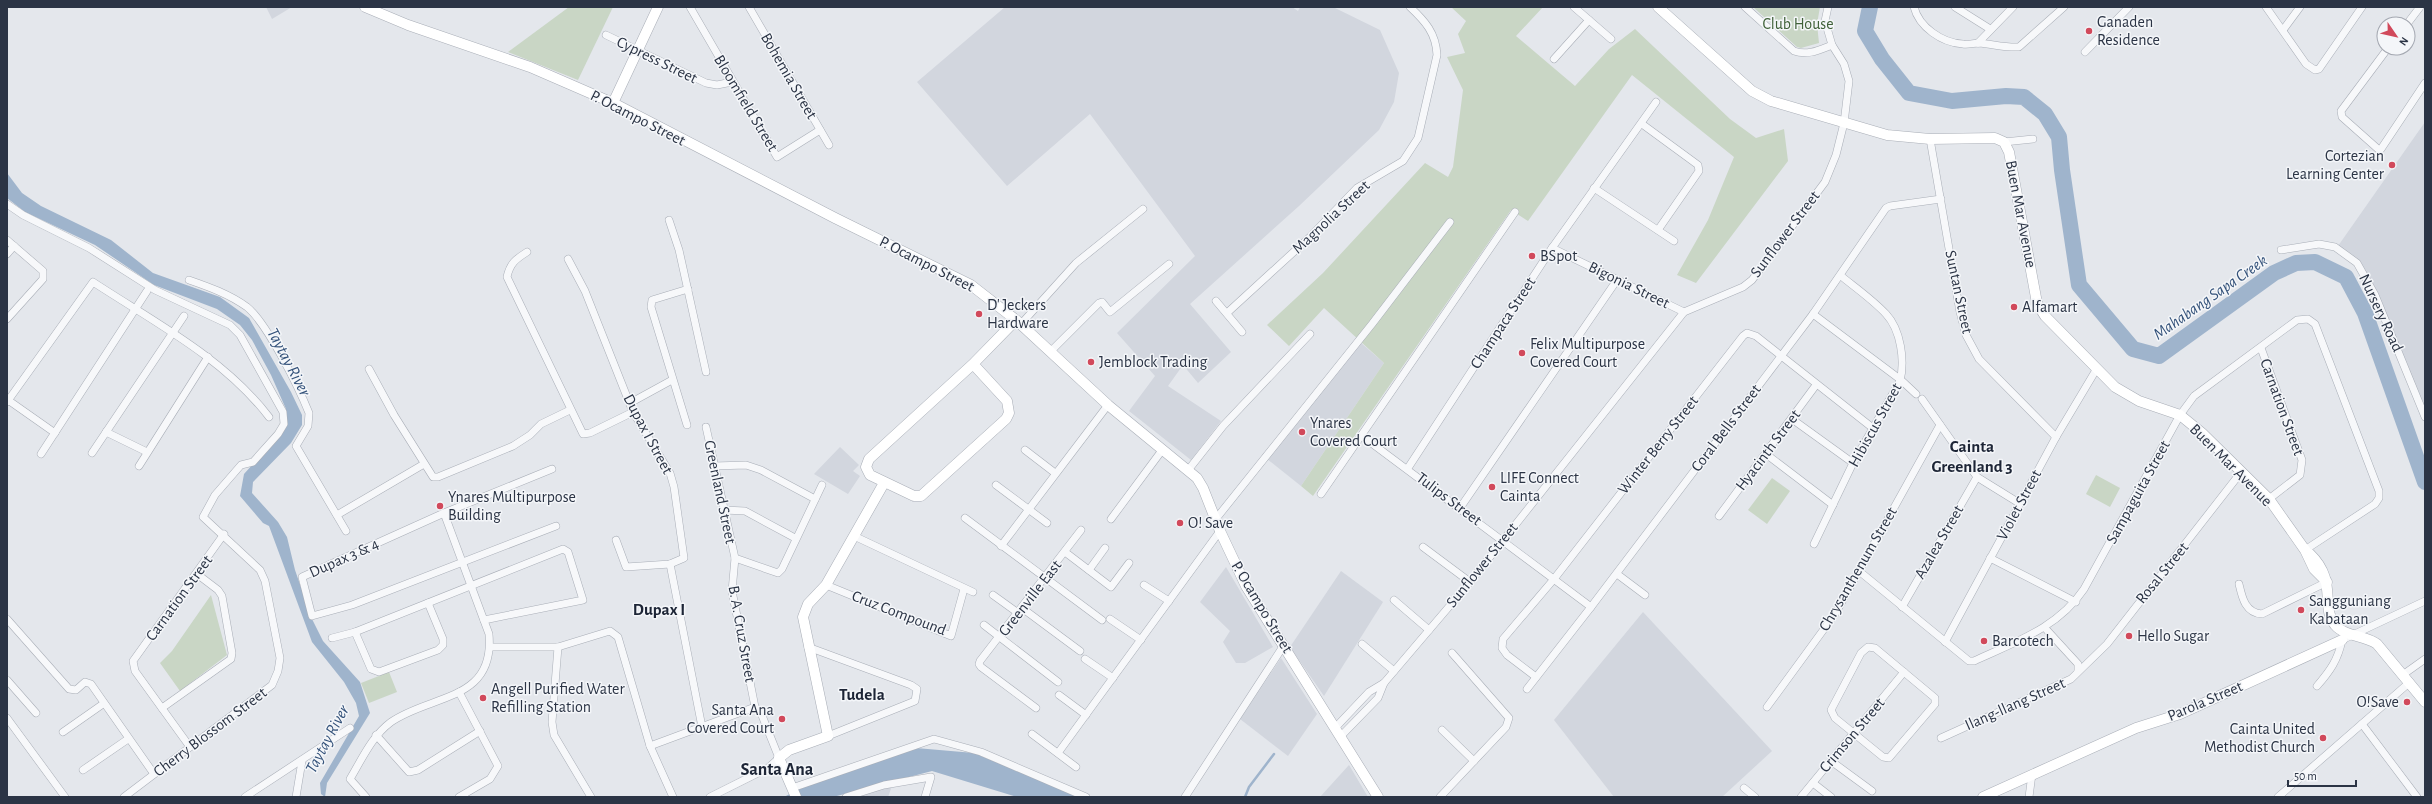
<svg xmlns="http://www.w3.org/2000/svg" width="2432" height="804" font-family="'Alegreya Sans',sans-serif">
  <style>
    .built { fill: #d2d6de }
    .green { fill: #c9d6c5 }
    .water { fill: #9fb4cc }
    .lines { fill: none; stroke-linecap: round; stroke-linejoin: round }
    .stream { stroke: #9fb4cc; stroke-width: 2.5 }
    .river { stroke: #9fb4cc; stroke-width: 16 }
    .street-casing { stroke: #a9aeb7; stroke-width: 8 }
    .secondary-casing { stroke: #a9aeb7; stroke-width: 11 }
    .street { stroke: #f7f8fa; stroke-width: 7 }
    .secondary { stroke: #fff; stroke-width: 10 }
    .poi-dot { fill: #d1495b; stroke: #f4f6f9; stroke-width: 1.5 }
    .labels { text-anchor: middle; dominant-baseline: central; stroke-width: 3; stroke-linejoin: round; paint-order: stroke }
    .poi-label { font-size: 16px; fill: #2b3445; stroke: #f4f6f9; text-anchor: start }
    .park-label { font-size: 16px; fill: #3f6138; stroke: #f4f6f9 }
    .street-label { font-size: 16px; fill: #2b3445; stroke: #f4f6f9 }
    .water-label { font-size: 17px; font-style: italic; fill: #34527a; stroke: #f4f6f9 }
    .neighbourhood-label { font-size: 17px; font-weight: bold; fill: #1d2536; stroke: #f4f6f9 }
    .quarter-label { font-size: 18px; font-weight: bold; fill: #1d2536; stroke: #f4f6f9 }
  </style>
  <rect width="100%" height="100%" fill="#e4e7ec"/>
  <g class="built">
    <polygon points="266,7 292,7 272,19"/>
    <polygon points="1005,7 1292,7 1298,11 1300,7 1333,7 1380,30 1399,73 1394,102 1379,130 1299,206 1190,304 1231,352 1198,383 1183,365 1168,386 1221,421 1191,460 1129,411 1155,376 1117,333 1195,256 1090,114 1007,186 917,82"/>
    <polygon points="2425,122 2425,412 2374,286 2338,246"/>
    <polygon points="1360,342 1384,363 1301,486 1262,455"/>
    <polygon points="840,447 859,465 853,471 860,476 848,494 814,474"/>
    <polygon points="1226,567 1273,647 1245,663 1236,663 1223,642 1230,631 1200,602"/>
    <polygon points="1341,571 1383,602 1324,696 1290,647"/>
    <polygon points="1643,612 1772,751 1722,797 1614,797 1554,720"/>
    <polygon points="1281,658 1317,714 1288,756 1240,719"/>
    <polygon points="1349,765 1368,797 1320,797"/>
    <polygon points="892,786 888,797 855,797"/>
  </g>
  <g class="green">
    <polygon points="569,7 613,7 578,80 508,52"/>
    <polygon points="1451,7 1543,7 1516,36 1575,86 1609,49 1635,29 1730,119 1756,138 1784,129 1788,161 1696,283 1677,275 1708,220 1734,157 1632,75 1528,221 1511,210 1313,496 1301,486 1384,363 1324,308 1289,346 1267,325 1323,273 1425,163 1448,177 1453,167 1463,90 1447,57 1465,53 1458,34 1466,21"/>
    <polygon points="1753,7 1820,7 1817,24 1819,43 1801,48 1797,47"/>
    <polygon points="2096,475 2120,488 2110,507 2086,494"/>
    <polygon points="1772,478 1790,491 1767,524 1748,510"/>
    <polygon points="211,595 227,655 180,691 160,663 172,651"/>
    <polygon points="389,672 397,692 369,703 361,683"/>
  </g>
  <g class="water">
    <polygon points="7,173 22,193 41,206 111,240 153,273 220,297 249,318 291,392 302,415 302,425 291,443 253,482 252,493 278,522 287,537 295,570 312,619 323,641 360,682 370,713 327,783 325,797 321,794 320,783 359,716 356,703 344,682 312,642 269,526 263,523 240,496 244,474 285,429 286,409 271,375 252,340 240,325 217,309 154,285 95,245 25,212 7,198"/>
    <polygon points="916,748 974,753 1079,797 1017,797 932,771 833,797 784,797 801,788"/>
  </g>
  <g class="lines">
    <polyline class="stream" points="1245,797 1249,787 1274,754"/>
    <polyline class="river" points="1870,7 1865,31 1882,59 1909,93 1952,101 2006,96 2024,97 2045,114 2059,137 2062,170 2079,285 2133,349 2159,356 2274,273 2296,263 2315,262 2346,277 2365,313 2425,482"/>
    <g class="street-casing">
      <g id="street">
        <polyline points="690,7 777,157 820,130"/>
        <polyline points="749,7 829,145"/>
        <polyline points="1574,7 1611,39"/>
        <path d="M1745,7L1794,51C1807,56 1819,50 1832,45"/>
        <path d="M1914,7C1919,27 1942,43 1963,44C1968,45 1974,43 1979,43C1992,44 2006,48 2019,47L2064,7"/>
        <polyline points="1955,7 1990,29"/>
        <polyline points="2266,7 2306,64 2315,70 2319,69 2362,7"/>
        <polyline points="2407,24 2420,7"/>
        <polyline points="2283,30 2300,7"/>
        <polyline points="606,35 706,83 717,85 732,82"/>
        <polyline points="1978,43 2013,7"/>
        <polyline points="2388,48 2341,111 2342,117 2378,149 2381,149 2425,83"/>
        <polyline points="2085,52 2129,7"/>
        <polyline points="1554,59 1589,20"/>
        <polyline points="1642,124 1698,165 1699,171 1658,230"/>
        <polyline points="1930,139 1960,312 1966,335 1979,359 2056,437"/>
        <polyline points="2004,142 2033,139"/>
        <polyline points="1594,188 1674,241"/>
        <polyline points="7,204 23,215 89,248 155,290 230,325 240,335 283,412 284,424 278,434 253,462 241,465 215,495 203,517 260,570 265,581 280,658 278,671 272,685 124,797"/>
        <polyline points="669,220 679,250 706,372"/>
        <polyline points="7,240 43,271 43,279 7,319"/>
        <polyline points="1552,248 1684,312"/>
        <polyline points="2281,250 2319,244 2335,247 2357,263 2375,295 2425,417"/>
        <path d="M527,252C516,259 510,263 507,277L583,434L590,433L633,412"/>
        <polyline points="7,254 14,246"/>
        <polyline points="568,259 585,291 633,412 670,473 674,487 684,558 670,564 626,567 616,540"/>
        <path d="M189,280C209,287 229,294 247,307C267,323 299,388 309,413L308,426L296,446L346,531"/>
        <polyline points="1216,301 1242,332"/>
        <path d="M1227,313L1310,237L1357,188L1403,161L1418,138L1437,55C1436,33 1425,21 1410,7"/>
        <polyline points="1813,314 1901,380 1916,394"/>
        <polyline points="1021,324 1076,263 1143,209"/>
        <polyline points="2261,348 2302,460 2300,475 2269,499"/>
        <polyline points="1051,351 1099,303 1102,302 1110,312 1169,264"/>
        <polyline points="369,369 394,415 433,477 438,477 513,446 530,435 541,424 570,410"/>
        <polyline points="1922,399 1977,477 2019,503"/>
        <polyline points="8,400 55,433"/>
        <path d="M7,402L93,282C154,322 224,358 269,417"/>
        <polyline points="630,403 672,380"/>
        <polyline points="1792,419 1853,463"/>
        <polyline points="687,425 651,307 652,300 688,289"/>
        <polyline points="706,427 735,558 732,591 755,707 761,713 779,758 768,768 710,797"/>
        <polyline points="106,432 147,452"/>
        <polyline points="1362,436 1591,607"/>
        <polyline points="1025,450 1055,473"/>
        <polyline points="92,453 184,316"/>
        <polyline points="41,454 147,291"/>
        <polyline points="1766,454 1833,505"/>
        <polyline points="139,466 208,357"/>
        <polyline points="714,466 746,465 761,470 815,499"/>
        <polyline points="1408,468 1552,248 1656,102"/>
        <polyline points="552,469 444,513 302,577 312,616 352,605 556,526"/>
        <polyline points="1189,469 1223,426 1310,334"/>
        <polyline points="996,485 1047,523"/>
        <polyline points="1321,494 1515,212"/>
        <polyline points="1460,508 1617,280"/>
        <polyline points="724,510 745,511 795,538"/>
        <polyline points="337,515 424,464"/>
        <polyline points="1719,516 1816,385"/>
        <polyline points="965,518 1102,620"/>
        <polyline points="1111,519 1163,449"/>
        <polyline points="1215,520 1372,324 1450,222"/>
        <polyline points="854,536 973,592"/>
        <path d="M1814,544L1853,463L1900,381C1905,361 1901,330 1886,314C1873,300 1856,288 1841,276"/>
        <polyline points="1001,546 1108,405"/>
        <polyline points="1423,547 1470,582"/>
        <polyline points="1065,552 1111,587 1129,563"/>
        <polyline points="735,558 778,573 782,569 822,485"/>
        <polyline points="1990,558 2076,602"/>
        <polyline points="670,564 702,727"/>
        <polyline points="1089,570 1105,548"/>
        <path d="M1859,571L1969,661H1974C2015,642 2058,628 2084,589L2180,415L2194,396L2297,320L2308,319L2315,324L2379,491V498L2375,504L2305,550"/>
        <polyline points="1617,574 1645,595"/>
        <path d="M2239,584C2242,597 2245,613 2262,614L2327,582"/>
        <polyline points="826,585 951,636 964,589"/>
        <polyline points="1144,585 1169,601"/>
        <polyline points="993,595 1018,613"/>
        <polyline points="1394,600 1429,630"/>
        <polyline points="1902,607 1977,477"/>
        <polyline points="1022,608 1080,651"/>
        <polyline points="7,619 69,689 76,690 85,682 91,684 154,774"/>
        <polyline points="1110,619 1141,640"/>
        <polyline points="984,625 1058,682"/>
        <polyline points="2045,628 2078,664 2078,671"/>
        <polyline points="355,632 371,669 379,672 438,650 443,645 443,639 428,603"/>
        <polyline points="332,638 355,632 563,549 568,552 583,600 484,620"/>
        <polyline points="1945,642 2056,437 2096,370"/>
        <polyline points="1362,644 1394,671"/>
        <polyline points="490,647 558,647 610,631 618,637 650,746 673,797"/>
        <polyline points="558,647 552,722 554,735 591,797"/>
        <polyline points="808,647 911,685 917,689 915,701 828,736"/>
        <polygon points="1868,647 1875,648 1935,698 1935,704 1889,758 1883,757 1835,718 1831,710 1861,653"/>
        <polyline points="1085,659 1113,678"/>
        <polyline points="2404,674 2425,659"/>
        <polyline points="1536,677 1507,655 1502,648 1503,639 1554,579 1743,336 1747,333 1756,336 1874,429"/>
        <polyline points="7,680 36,713"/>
        <path d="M2317,686C2330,671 2338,660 2342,640L2425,601"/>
        <polyline points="1527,689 1591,607 1813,314 1886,208 1890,206 1941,199"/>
        <polyline points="1059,695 1086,715"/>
        <polyline points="1767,707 1835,614 1940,425"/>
        <polyline points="162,708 231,659 232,653 222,596 218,590 197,574"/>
        <polyline points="1036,708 981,667 979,664 980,661 1081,530"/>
        <polyline points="7,718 65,797"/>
        <polyline points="2362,724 2417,797"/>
        <polyline points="1335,728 1369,692 1384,683"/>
        <polyline points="1442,730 1474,761"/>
        <polyline points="63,732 103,704"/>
        <polyline points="1032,734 1076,767"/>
        <polyline points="376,735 409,772 418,770 480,731"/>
        <polyline points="1340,737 1378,698 1384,683 1470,582 1684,312 1743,287 1752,280 1825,182 1836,155 1844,123 1849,81 1844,64 1832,45 1825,21 1828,7"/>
        <polyline points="1941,738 2071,679 2107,644 2242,471"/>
        <polyline points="650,746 755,707"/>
        <polyline points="190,747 135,671 133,661 224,534"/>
        <polyline points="1058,753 1220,531"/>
        <polyline points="1831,761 1872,791"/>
        <polyline points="83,770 128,739"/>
        <polyline points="1813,783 1831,797"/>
        <polyline points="792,788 934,739 981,752 1086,797"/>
        <polyline points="1744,788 1755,797"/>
        <polyline points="245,797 350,728"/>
        <polyline points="296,797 302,761"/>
        <path d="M366,797L350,779C362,759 372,736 391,722C431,694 495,702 489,634L444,513"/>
        <polyline points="459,797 490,779 498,766 459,692"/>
        <polyline points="846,797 884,785 931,777 925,797"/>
        <polyline points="1185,797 1284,645"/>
        <polyline points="1440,797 1506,727 1509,718 1452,653"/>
        <polyline points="1801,797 1904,672"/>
        <polyline points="2029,797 2032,774"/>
        <polyline points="2278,797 2410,682"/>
      </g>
    </g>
    <g class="secondary-casing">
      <g id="secondary">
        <polyline points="365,7 408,25 530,67 613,103 835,218 971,285 1016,320 1108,405 1197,478 1203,488 1220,531 1246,586 1378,797"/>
        <polyline points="1658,7 1752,91 1771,101 1887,135 1930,139 1995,138 2004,142 2009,152 2037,303 2045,316 2115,387 2139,401 2180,415 2202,433 2269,499 2305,550 2314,569 2327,582"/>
        <polyline points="613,103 658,7"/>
        <polyline points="973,364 1007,401 1009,413 1006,419 921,496 914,496 870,475 866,467 869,459 973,364 1016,320"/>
        <path d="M2310,554C2338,581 2320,606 2335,625C2345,637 2365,635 2377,644L2425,702"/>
        <polyline points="796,797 779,758 789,750 828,736 803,617 808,604 826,585 884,483"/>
        <polyline points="1983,797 2136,728 2180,714 2342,640"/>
      </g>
    </g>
    <use href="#street" class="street"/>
    <use href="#secondary" class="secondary"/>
  </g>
  <g class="poi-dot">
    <circle cx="2089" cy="31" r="4"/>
    <circle cx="2392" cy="165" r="4"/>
    <circle cx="1532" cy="256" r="4"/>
    <circle cx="2014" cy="307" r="4"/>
    <circle cx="979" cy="314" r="4"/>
    <circle cx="1522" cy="353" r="4"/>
    <circle cx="1091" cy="362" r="4"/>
    <circle cx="1302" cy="432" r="4"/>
    <circle cx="1492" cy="487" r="4"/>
    <circle cx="440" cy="506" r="4"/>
    <circle cx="1180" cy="523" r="4"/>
    <circle cx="2301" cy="610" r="4"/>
    <circle cx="2129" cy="636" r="4"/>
    <circle cx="1984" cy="641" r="4"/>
    <circle cx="483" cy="698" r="4"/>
    <circle cx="2407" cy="702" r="4"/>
    <circle cx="782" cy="719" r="4"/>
    <circle cx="2323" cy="738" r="4"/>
  </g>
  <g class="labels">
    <g class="poi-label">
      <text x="2097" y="22">Ganaden<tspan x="2097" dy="18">Residence</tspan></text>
      <text x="2384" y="156" text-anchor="end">Cortezian<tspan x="2384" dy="18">Learning Center</tspan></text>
      <text x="1540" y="256">BSpot</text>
      <text x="987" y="305">D' Jeckers<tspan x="987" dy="18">Hardware</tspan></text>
      <text x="2022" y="307">Alfamart</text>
      <text x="1530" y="344">Felix Multipurpose<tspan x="1530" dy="18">Covered Court</tspan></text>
      <text x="1099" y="362">Jemblock Trading</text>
      <text x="1310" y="423">Ynares<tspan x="1310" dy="18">Covered Court</tspan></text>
      <text x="1500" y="478">LIFE Connect<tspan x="1500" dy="18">Cainta</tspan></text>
      <text x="448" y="497">Ynares Multipurpose<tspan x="448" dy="18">Building</tspan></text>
      <text x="1188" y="523">O! Save</text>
      <text x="2309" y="601">Sangguniang<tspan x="2309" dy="18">Kabataan</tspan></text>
      <text x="2137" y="636">Hello Sugar</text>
      <text x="1992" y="641">Barcotech</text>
      <text x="491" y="689">Angell Purified Water<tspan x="491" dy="18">Refilling Station</tspan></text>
      <text x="2399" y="702" text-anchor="end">O!Save</text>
      <text x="774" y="710" text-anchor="end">Santa Ana<tspan x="774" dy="18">Covered Court</tspan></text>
      <text x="2315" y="729" text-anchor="end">Cainta United<tspan x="2315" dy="18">Methodist Church</tspan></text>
    </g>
    <g class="park-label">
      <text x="1798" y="24">Club House</text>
    </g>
    <g class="street-label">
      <text transform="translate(657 60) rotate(26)">Cypress Street</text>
      <text transform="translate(789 76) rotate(60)">Bohemia Street</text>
      <text transform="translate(746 103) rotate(59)">Bloomfield Street</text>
      <text transform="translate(638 118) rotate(27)">P. Ocampo Street</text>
      <text transform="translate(2021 214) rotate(79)">Buen Mar Avenue</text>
      <text transform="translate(1331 217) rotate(-43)">Magnolia Street</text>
      <text transform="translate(1785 234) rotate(-53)">Sunflower Street</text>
      <text transform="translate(927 264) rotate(27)">P. Ocampo Street</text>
      <text transform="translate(1629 285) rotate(26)">Bigonia Street</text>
      <text transform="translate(1959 292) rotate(78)">Suntan Street</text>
      <text transform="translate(2381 313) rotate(65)">Nursery Road</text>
      <text transform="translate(1503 323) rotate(-57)">Champaca Street</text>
      <text transform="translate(2282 407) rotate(70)">Carnation Street</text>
      <text transform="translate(1875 425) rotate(-61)">Hibiscus Street</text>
      <text transform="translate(1726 428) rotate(-53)">Coral Bells Street</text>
      <text transform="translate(648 434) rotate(62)">Dupax I Street</text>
      <text transform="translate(1658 445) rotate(-52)">Winter Berry Street</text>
      <text transform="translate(1768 450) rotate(-53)">Hyacinth Street</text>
      <text transform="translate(2231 465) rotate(45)">Buen Mar Avenue</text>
      <text transform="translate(720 492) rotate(78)">Greenland Street</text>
      <text transform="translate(2138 492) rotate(-61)">Sampaguita Street</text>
      <text transform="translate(1449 499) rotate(37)">Tulips Street</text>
      <text transform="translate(2019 505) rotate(-62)">Violet Street</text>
      <text transform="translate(1939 542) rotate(-60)">Azalea Street</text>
      <text transform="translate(344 558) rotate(-24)">Dupax 3 &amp; 4</text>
      <text transform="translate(1482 565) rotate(-51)">Sunflower Street</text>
      <text transform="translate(1858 569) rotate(-60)">Chrysanthenum Street</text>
      <text transform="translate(2162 573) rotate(-51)">Rosal Street</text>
      <text transform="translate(179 598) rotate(-54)">Carnation Street</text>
      <text transform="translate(1030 598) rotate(-52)">Greenville East</text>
      <text transform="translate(1262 607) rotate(59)">P. Ocampo Street</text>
      <text transform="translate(899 613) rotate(21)">Cruz Compound</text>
      <text transform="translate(742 634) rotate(80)">B. A. Cruz Street</text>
      <text transform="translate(2205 701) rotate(-23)">Parola Street</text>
      <text transform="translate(2015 704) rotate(-24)">Ilang-llang Street</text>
      <text transform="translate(210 732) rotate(-37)">Cherry Blossom Street</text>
      <text transform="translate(1852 735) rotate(-50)">Crimson Street</text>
    </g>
    <g class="water-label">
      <text transform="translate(2210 297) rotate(-35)">Mahabang Sapa Creek</text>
      <text transform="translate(289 362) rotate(62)">Taytay River</text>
      <text transform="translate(327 739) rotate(-62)">Taytay River</text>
    </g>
    <g class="neighbourhood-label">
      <text x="1972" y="446">Cainta<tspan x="1972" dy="20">Greenland 3</tspan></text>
      <text x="659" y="609">Dupax I</text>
      <text x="862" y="694">Tudela</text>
    </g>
    <g class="quarter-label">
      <text x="777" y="770">Santa Ana</text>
    </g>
  </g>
  <rect width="2432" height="804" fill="none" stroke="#2b3445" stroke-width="16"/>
  <g transform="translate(2396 36) rotate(124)"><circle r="19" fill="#f4f6f9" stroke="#a4a8b1"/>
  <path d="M0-3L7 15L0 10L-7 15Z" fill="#d1495b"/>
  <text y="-6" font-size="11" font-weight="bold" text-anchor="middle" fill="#2b3445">N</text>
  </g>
  <path d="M2288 780v6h68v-6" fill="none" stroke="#2b3445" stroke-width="2"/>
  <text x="2294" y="780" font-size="12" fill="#2b3445" stroke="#f4f6f9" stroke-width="3" paint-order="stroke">50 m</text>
</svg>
